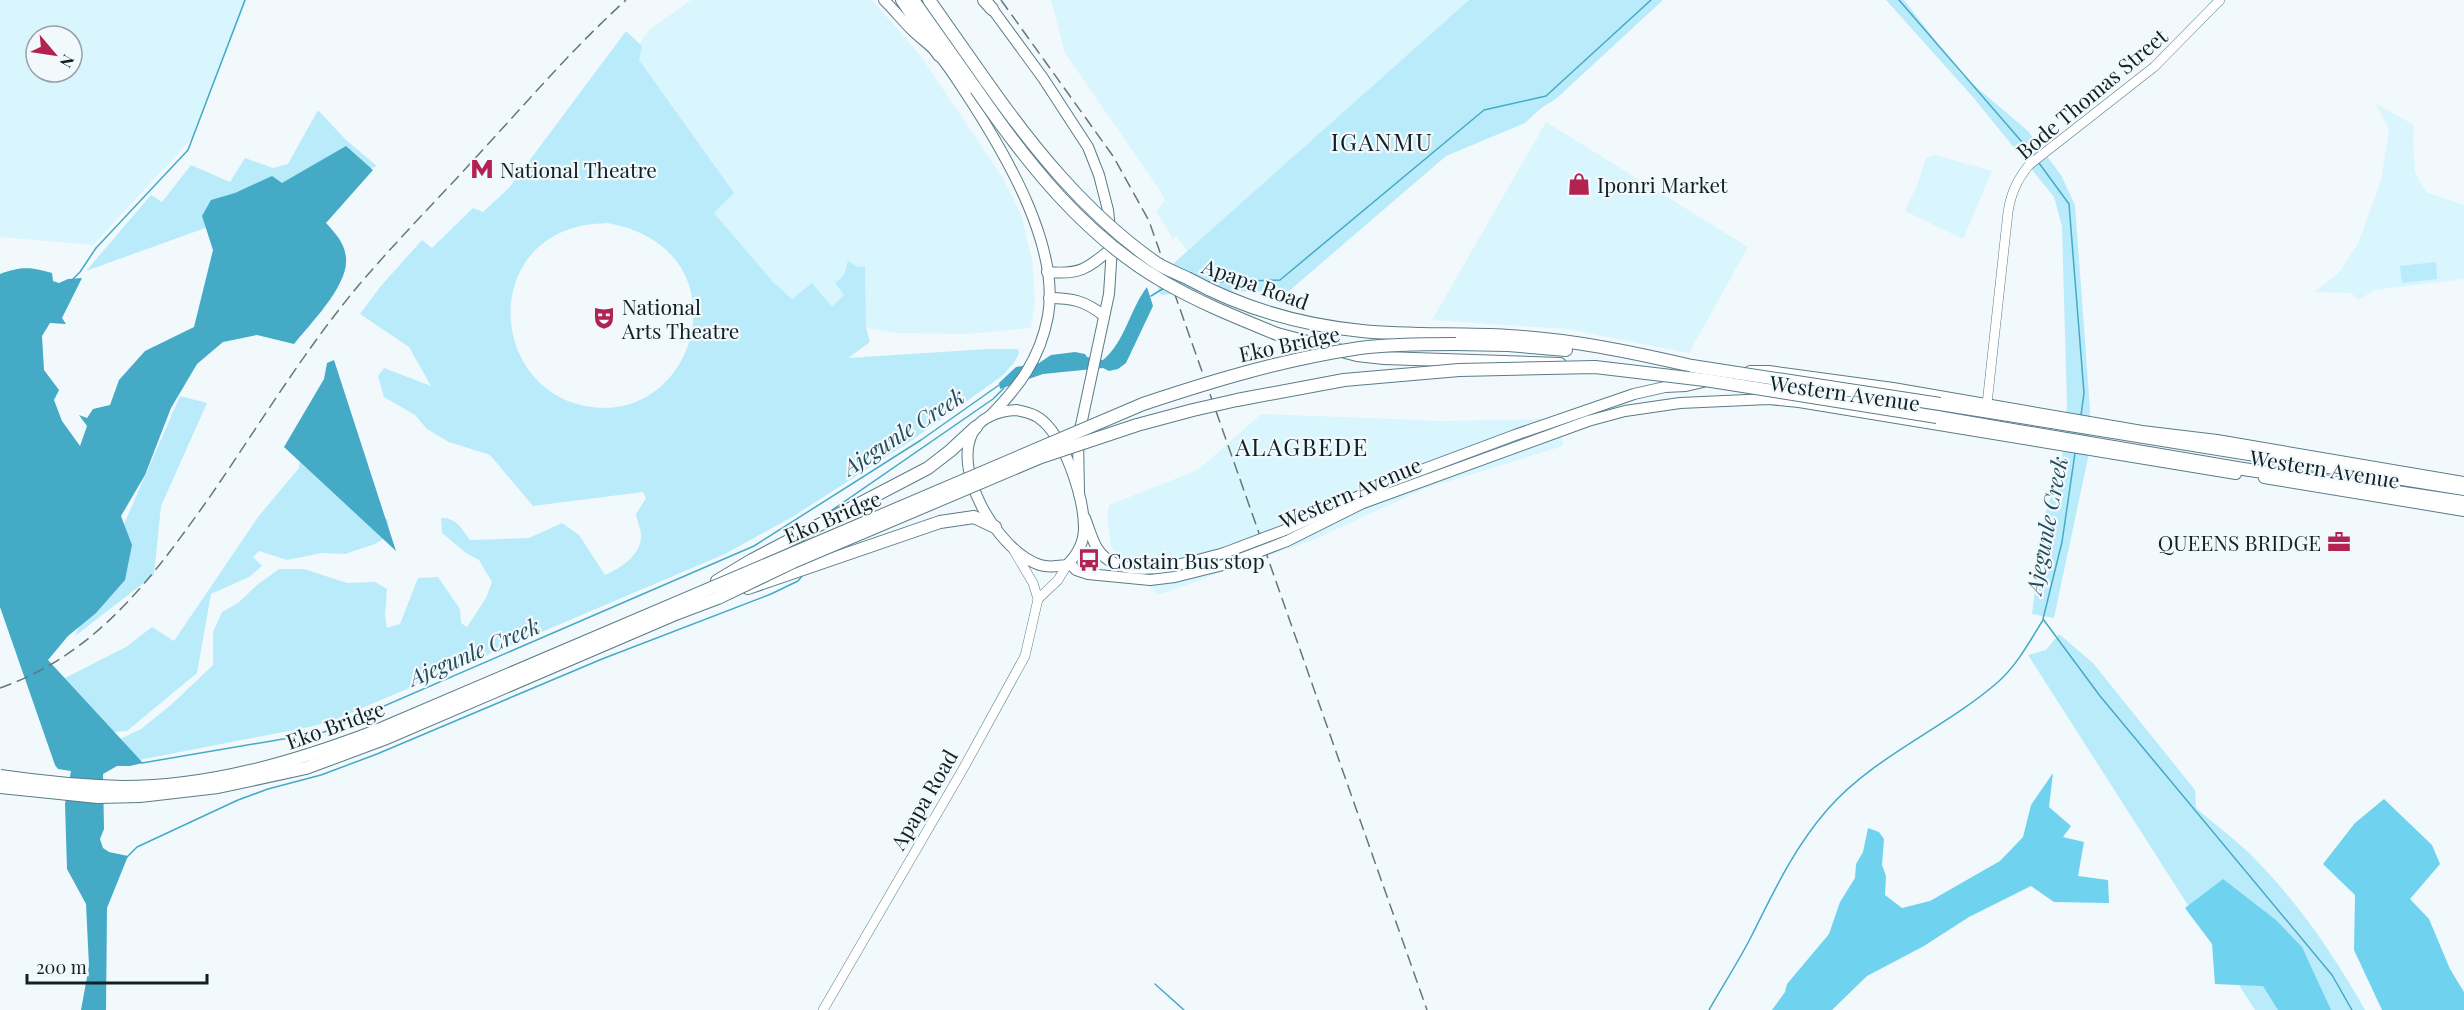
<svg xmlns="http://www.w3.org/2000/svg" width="2464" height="1010" font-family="'Playfair Display',serif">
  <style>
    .built { fill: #d9f5fe; fill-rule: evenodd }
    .green { fill: #baebfb; fill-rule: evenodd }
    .forest { fill: #6fd2ef }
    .water { fill: #44aac6 }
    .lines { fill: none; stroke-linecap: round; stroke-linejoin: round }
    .stream { stroke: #44aac6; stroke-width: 1.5 }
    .secondary-casing { stroke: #597c88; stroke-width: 10 }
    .primary-casing { stroke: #597c88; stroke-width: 12 }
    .highway-casing { stroke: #597c88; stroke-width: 14 }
    .secondary { stroke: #fff; stroke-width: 9 }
    .primary { stroke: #fff; stroke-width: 10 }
    .highway { stroke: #fff; stroke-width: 12 }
    .rail { stroke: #697579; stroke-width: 1.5; stroke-dasharray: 12 6; stroke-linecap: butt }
    .primary-bridge-casing { stroke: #597c88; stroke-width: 12; stroke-linecap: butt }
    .highway-bridge-casing { stroke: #597c88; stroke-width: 14; stroke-linecap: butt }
    .primary-bridge { stroke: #fff; stroke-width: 10 }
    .highway-bridge { stroke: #fff; stroke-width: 12 }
    .labels { text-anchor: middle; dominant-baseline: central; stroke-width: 4.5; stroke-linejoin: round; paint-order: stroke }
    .street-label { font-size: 21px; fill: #112025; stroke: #f2f9fc }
    .poi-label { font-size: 21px; fill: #112025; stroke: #f2f9fc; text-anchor: start }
    .water-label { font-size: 22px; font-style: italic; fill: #214c59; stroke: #f2f9fc }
    .quarter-label { font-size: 24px; letter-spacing: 1.5px; fill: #112025; stroke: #f2f9fc }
  </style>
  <rect width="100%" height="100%" fill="#f2f9fc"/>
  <g class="built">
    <path d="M0,0H247L193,137L93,245L0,237ZM36,36H72V72H36Z"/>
    <polygon points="691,0 872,0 920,55 1003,178 1021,214 1032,260 1035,302 1031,328 967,334 896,333 866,328 865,267 858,267 849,262 844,275 846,297 832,309 790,304 725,236 635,63 638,46 648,31"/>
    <polygon points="1051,0 1636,0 1200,268 1176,236 1173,239 1156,211 1165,200 1159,189 1065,53"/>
    <polygon points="2376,104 2414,125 2413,140 2415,172 2426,192 2464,205 2464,279 2374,290 2359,300 2351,293 2314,292 2338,274 2358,244 2381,180 2389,130"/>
    <polygon points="1546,122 1748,247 1689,353 1567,329 1432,320"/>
    <polygon points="1935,155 1992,171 1963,239 1905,211 1918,183 1926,158"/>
    <polygon points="1261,414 1442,421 1561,419 1563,446 1424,489 1315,539 1158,595 1111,547 1107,514 1109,505 1198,470"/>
  </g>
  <g class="green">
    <polygon points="1469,0 1663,0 1557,98 1540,109 1525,123 1446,156 1289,291 1199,292 1161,295 1155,280"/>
    <polygon points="1886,0 1904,0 1962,75 2028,131 2061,175 2075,205 2090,409 2089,453 2054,618 2032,614 2044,518 2062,459 2067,405 2062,226 2054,197 1972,96"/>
    <path d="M626,31L642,46L639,60L734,193L714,213L773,282L792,299L812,283L832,307L844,295L835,283L844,275L848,261L858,267L865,266L866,328L870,342L848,358L989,349H1018L1019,354L1013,364L1002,376L912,440L794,516L725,554L334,720L314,726L139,760L114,742L141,729L172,704L213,665V632L222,612L238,603L257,585L279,569H304L347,583L375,582L387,589L385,616L387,628L400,624L418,578L438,577L460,609L461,623L467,627L486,598L492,582L479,560L466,553L442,533L441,518C456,517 462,529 470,540L529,538L562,523L579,535L605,575C620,568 639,557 641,538C642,531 637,521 636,514L646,498L643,492L533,506L490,455L449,442L427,429L415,415L384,397L378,376L384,368L431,386L409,347L360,314L380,287L422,240L432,248L473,208L483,212L509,188ZM607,223C748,247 699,428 585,406C497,389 482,262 567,230C580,225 593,224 607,223Z"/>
    <polygon points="318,110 346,140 377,166 86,271 151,195 162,202 191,165 230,182 245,158 273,168 288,164"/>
    <polygon points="2436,262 2437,279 2402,283 2400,266"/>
    <polygon points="180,396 207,403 161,506 154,575 75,636"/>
    <polygon points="301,452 388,520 389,535 375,544 345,554 322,553 287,560 259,551 253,557 262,566 249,577 211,594 197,673 127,731 113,732 61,680 126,647 152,627 174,641 258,517 299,468"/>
    <path d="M2059,634L2093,663L2195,790L2196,808C2215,825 2237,840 2255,859C2299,904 2334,955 2365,1010H2255L2028,655L2046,650Z"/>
  </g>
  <g class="forest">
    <polygon points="2053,773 2049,807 2071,826 2063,837 2084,842 2078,876 2108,880 2109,903 2054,902 2031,886 1969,917 1924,946 1867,976 1832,1010 1772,1010 1785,992 1787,984 1829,934 1840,902 1855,878 1856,864 1863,852 1868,828 1879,832 1884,839 1882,865 1886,876 1885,895 1902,908 1930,901 2000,861 2023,837 2031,805"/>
    <polygon points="2384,799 2432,845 2440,864 2410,899 2429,919 2450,969 2464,992 2464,1010 2382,1010 2354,950 2355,895 2323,864 2355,823"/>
    <polygon points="2223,879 2276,920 2302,947 2331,1010 2278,1010 2263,986 2215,984 2212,944 2185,908"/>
  </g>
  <g class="water">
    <path d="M346,146L373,170L326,223C335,233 345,243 346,258C349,285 310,324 294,344L257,335L223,342L197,364L171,408L145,475L121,516L132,545L125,580L96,613L68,636L48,660L143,763L130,766H117L103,774L104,829L100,839L103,848L109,852L128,856L107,908L106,1010H81L89,966L86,904L67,869L65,804L71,771L58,769L55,765L0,607V274C21,266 31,267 52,273L53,281L59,283L68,279L82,278L62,318L66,324L50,323L42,336L44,370L59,390L54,400L62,421L80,446L87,426L79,415L87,418L93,409L110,405L119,380L145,351L194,327L213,250L202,216L211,200L235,193L272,176L282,183Z"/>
    <path d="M1147,287L1153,306L1126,363L1118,369L1109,371L1103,368L1043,374L1000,389L999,383L1016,367L1039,363L1051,355L1075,352L1085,354L1087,357L1103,360C1125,342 1130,309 1147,287Z"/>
    <polygon points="334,360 396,551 284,447 324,379 327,363"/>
  </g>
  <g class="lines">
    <g class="stream">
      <polyline points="1899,0 2035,157"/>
      <polyline points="2039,163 2069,204 2084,393 2081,415"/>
      <polyline points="72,280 80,272 96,248 188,150 245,0"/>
      <polyline points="1207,282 1280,280 1484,110 1546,96 1651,0"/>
      <polyline points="1151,296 1164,288"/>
      <polyline points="2075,453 2062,542 2043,619 2100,696 2332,975 2352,1010"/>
      <polyline points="825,515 993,399 1004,388"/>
      <polyline points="142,763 324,732 754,546 921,440 999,385"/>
      <polyline points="127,857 137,847 238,800 268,789 321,775 377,754 602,659 771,594 798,581 802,576"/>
      <polyline points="1155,984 1184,1010"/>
      <path d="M1709,1010C1723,985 1739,961 1752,935C1774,891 1794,848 1827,810C1874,756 1944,729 1998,682C2017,665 2030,641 2043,620"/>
    </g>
    <g class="secondary-casing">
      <g id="secondary">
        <path d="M1987,404L2008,212C2011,193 2017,180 2029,165L2154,67L2220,0"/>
        <polyline points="1038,599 1058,580 1067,565"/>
        <polyline points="823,1010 963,769 1025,656 1038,599 1033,583 1013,549"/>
      </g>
    </g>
    <g class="primary-casing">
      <g id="primary">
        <path d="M884,0C894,10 903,21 912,30C921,39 932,46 939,55C952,70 962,88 973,104C1008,159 1060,248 1048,316C1040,359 1019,387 989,417"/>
        <polyline points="988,3 1043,78 1088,147 1099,175 1108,210 1112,248 1109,294 1078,439 1079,493"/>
        <path d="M1047,272C1080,275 1087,269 1112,248"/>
        <path d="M1049,298C1072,298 1086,301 1104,316"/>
        <polyline points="1750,371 1769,371 1893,388 2142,431 2217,440 2464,482"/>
        <path d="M1017,410C1025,412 1033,413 1039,418C1064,435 1084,498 1084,528C1084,542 1077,555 1067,565C1058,566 1049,568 1040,565C985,547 921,414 1017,410Z"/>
        <polyline points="2264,478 2464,511"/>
        <path d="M1085,518C1089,528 1092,540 1097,548C1120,586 1190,562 1224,553"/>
        <polyline points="1285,530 1392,481 1515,435 1634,394 1665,387 1686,386 1703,382"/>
        <polyline points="1287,541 1363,503 1588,421 1625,411 1680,403 1769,399 1799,402 2236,474"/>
        <polyline points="1069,563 1076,570 1088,574 1150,580 1175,577 1227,564"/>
      </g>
    </g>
    <g class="highway-casing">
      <g id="highway">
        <polyline points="902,0 939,55"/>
        <polyline points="913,0 976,89"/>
        <polyline points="929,0 986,81"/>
        <polyline points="984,0 992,9"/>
        <path d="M1189,279C1242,308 1302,325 1362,331C1410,336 1460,333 1508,336C1570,339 1631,352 1692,366"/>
        <polyline points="1277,334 1357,355 1384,358 1560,364"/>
        <polyline points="1456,344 1508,345 1566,350"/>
        <polyline points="1940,404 2464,489"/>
        <polyline points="1937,417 2243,469 2464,502"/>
        <polyline points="717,581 752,560 928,468 950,451 976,427"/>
        <polyline points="748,588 940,522 974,517 995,527"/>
      </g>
    </g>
    <use href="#secondary" class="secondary"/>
    <use href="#primary" class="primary"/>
    <use href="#highway" class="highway"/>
    <g class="rail">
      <polyline points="1001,0 1113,156 1149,221 1427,1010"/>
      <path d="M0,688C97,654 152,578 209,498C258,427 303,352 358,286C397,240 439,198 479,154C527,102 574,47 626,0"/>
    </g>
    <g class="primary-bridge-casing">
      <g id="primary-bridge">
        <polyline points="1224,553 1285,530"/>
        <polyline points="1227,564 1287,541"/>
      </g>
    </g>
    <g class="highway-bridge-casing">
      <g id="highway-bridge">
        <path d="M986,81C1033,148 1085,212 1152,260C1162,268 1177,273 1189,279"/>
        <path d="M976,89C1027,163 1085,237 1164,282C1200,303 1238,318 1277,334"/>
        <polyline points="1692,366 1940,404"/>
        <path d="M0,776C41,782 82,786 123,787C210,787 295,762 376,731L1143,404C1215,380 1285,359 1360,348C1391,344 1424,344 1456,344"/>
        <polyline points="0,787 98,797 140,796 218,787 306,768 384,739 673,615 718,598 793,562 1041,457 1137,425 1193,410 1237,400 1344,380 1459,370 1595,367 1705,380 1937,417"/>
      </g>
    </g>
    <use href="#primary-bridge" class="primary-bridge"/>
    <use href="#highway-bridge" class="highway-bridge"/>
  </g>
  <defs>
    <g id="metro-bare" transform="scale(1.8)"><path d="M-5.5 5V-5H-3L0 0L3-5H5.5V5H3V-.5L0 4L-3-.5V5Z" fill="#b32351" stroke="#f2f9fc" stroke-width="2.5" paint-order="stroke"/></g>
    <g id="shop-bare" transform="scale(1.8)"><path d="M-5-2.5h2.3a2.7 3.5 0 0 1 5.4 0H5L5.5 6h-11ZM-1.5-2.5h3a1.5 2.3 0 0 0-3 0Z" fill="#b32351" stroke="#f2f9fc" stroke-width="2.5" paint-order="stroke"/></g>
    <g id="theatre-bare" transform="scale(1.8)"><path d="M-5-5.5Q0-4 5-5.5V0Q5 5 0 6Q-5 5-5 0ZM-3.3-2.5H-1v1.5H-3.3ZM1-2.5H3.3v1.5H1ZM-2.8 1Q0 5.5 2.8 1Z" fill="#b32351" stroke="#f2f9fc" stroke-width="2.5" paint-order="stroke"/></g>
    <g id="office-bare" transform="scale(1.8)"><path d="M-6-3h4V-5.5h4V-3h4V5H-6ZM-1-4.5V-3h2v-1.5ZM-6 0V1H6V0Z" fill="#b32351" stroke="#f2f9fc" stroke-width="2.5" paint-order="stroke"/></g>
    <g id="bus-bare" transform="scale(1.8)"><path d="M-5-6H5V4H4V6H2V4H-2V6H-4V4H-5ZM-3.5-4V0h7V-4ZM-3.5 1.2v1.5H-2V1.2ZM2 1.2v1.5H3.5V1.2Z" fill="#b32351" stroke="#f2f9fc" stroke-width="2.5" paint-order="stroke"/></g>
  </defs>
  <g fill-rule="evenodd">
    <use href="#metro-bare" x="482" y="169"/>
    <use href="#shop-bare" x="1579" y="184"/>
    <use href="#theatre-bare" x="604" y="318"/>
    <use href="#office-bare" x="2339" y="542"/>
    <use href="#bus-bare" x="1089" y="560"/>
  </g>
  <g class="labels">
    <g class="street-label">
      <text transform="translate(2091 93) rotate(-40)">Bode Thomas Street</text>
      <text transform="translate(1256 283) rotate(20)">Apapa Road</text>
      <text transform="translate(1289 343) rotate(-12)">Eko Bridge</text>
      <text transform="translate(1845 392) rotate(8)">Western Avenue</text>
      <text transform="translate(2325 468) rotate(9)">Western Avenue</text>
      <text transform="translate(1350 492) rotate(-23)">Western Avenue</text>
      <text transform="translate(832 516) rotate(-23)">Eko Bridge</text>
      <text transform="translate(335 724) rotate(-20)">Eko Bridge</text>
      <text transform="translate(923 799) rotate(-60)">Apapa Road</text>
    </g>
    <g class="poi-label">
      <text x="500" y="169">National Theatre</text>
      <text x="1597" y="184">Iponri Market</text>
      <text x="622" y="306">National<tspan x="622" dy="24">Arts Theatre</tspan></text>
      <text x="2321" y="542" text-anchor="end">QUEENS BRIDGE</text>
      <text x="1107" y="560">Costain Bus stop</text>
    </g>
    <g class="water-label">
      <text transform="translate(903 431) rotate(-33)">Ajegunle Creek</text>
      <text transform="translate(2046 525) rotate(-79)">Ajegunle Creek</text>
      <text transform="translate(474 651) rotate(-23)">Ajegunle Creek</text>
    </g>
    <g class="quarter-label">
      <text x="1382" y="141">IGANMU</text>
      <text x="1302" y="446">ALAGBEDE</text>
    </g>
  </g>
  <g transform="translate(54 54) rotate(119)"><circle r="28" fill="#f2f9fc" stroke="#98a2a6" stroke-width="1.5"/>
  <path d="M0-4.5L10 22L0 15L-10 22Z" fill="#b32351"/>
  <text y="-9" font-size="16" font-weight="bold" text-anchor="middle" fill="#112025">N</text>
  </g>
  <path d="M27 974v9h180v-9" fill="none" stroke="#112025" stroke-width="3"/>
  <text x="36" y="974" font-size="18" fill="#112025" stroke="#f2f9fc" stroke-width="4.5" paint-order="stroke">200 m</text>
</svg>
